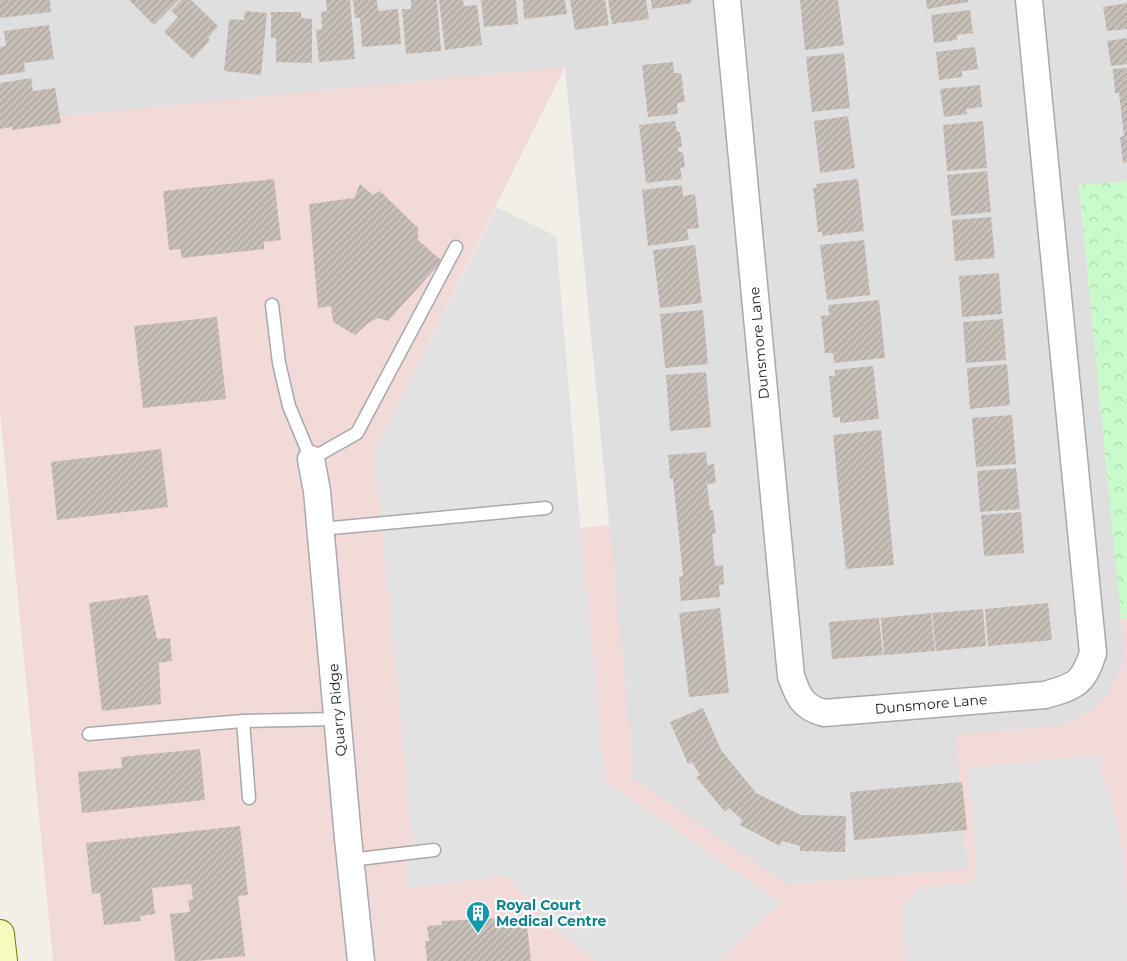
<svg xmlns="http://www.w3.org/2000/svg" width="1127" height="961" font-family="Montserrat,sans-serif">
  <style>
    .residential { fill: #e0dfdf }
    .commercial { fill: #f2dad9 }
    .park { fill: url(#park-crowns) }
    .parking { fill: #e2e2e2 }
    .building { fill: url(#building-hatch) }
    .lines { fill: none; stroke-linecap: round; stroke-linejoin: round }
    .lane-casing { stroke: #a9a9a9; stroke-width: 15 }
    .street-casing { stroke: #a9a9a9; stroke-width: 29 }
    .secondary-casing { stroke: #707d05; stroke-width: 30 }
    .lane { stroke: #fff; stroke-width: 12 }
    .street { stroke: #fff; stroke-width: 26 }
    .secondary { stroke: #f7fabf; stroke-width: 28 }
    .labels { text-anchor: middle; dominant-baseline: central; stroke-width: 4.5; stroke-linejoin: round; paint-order: stroke }
    .street-label { font-size: 14px; fill: #222; stroke: #fff }
    .culture-label { font-size: 14px; font-weight: bold; fill: #0d838f; stroke: #fff; text-anchor: start }
  </style>
  <defs>
    <pattern id="park-crowns" width="20" height="18" patternUnits="userSpaceOnUse" patternTransform="scale(1.25)"><rect width="20" height="18" fill="#c8facc"/><path d="M2 6a3 3 0 1 1 6 0M12 15a3 3 0 1 1 6 0" fill="none" stroke="#acd6af"/></pattern>
    <pattern id="building-hatch" width="6" height="6" patternUnits="userSpaceOnUse" patternTransform="scale(1.25)"><rect width="6" height="6" fill="#c7bfb8"/><path d="M-1 1l2-2M0 6l6-6M5 7l2-2" fill="none" stroke="#aba49e"/></pattern>
  </defs>
  <rect width="100%" height="100%" fill="#f2efe9"/>
  <polygon class="residential" points="0,0 1127,0 1127,181 1079,186 1124,646 1123,661 1113,686 1106,695 1090,711 1080,718 1060,725 955,735 969,869 786,884 634,779 565,67 0,122"/>
  <polygon class="commercial" points="565,67 374,450 385,547 610,525 634,779 787,884 969,869 955,735 1060,725 1080,718 1090,711 1106,695 1119,673 1123,661 1121,619 1127,619 1127,961 53,961 0,411 0,122"/>
  <polygon class="park" points="1127,181 1127,618 1121,619 1079,185"/>
  <g class="parking">
    <polygon points="496,207 556,236 581,533 605,781 756,885 780,904 719,961 597,961 550,925 506,876 407,888 405,870 412,834 374,450"/>
    <polygon points="1100,755 1102,775 1109,792 1120,839 1127,910 1127,961 906,961 901,909 919,888 966,883 974,880 976,876 977,867 968,768"/>
  </g>
  <g class="building">
    <polygon points="0,0 50,0 51,12 0,18"/>
    <polygon points="129,0 179,0 154,25"/>
    <polygon points="181,0 191,0 218,26 208,38 210,40 193,59 164,32 178,17 171,11"/>
    <polygon points="326,0 350,0 355,59 319,62 316,30 322,29 321,12 327,11"/>
    <polygon points="353,0 377,0 378,11 398,9 401,44 362,47 360,18 355,18"/>
    <polygon points="411,0 437,0 441,51 406,54 402,9 411,9"/>
    <polygon points="439,0 463,0 464,6 477,5 482,45 445,50"/>
    <polygon points="481,0 516,0 518,24 484,27"/>
    <polygon points="523,0 565,0 567,14 524,19"/>
    <polygon points="570,0 605,0 609,25 575,30"/>
    <polygon points="608,0 646,0 649,19 612,24"/>
    <polygon points="651,0 691,0 692,3 652,9"/>
    <polygon points="800,0 838,0 844,45 805,50"/>
    <polygon points="926,0 968,0 968,2 927,9"/>
    <polygon points="1127,3 1127,29 1107,31 1103,7"/>
    <polygon points="970,10 973,33 957,35 957,40 934,43 931,15"/>
    <polygon points="245,11 267,13 261,75 224,71 229,19 244,20"/>
    <polygon points="271,12 301,12 301,18 312,19 312,63 276,62 276,38 271,38"/>
    <polygon points="49,25 54,59 24,63 25,72 0,75 0,47 6,46 4,31"/>
    <polygon points="1127,38 1127,64 1111,66 1107,41"/>
    <polygon points="975,47 978,69 962,71 962,77 939,80 936,52"/>
    <polygon points="844,53 850,108 812,112 806,57"/>
    <polygon points="673,62 674,73 681,73 685,102 677,103 678,114 648,117 642,65"/>
    <polygon points="1127,68 1127,162 1123,163 1120,137 1124,136 1119,93 1115,93 1113,69"/>
    <polygon points="31,78 33,91 55,88 61,123 12,130 12,127 0,129 0,83"/>
    <polygon points="980,85 982,107 966,109 967,114 944,117 940,89"/>
    <polygon points="848,116 855,168 820,173 814,121"/>
    <polygon points="675,121 677,132 680,132 682,147 678,147 679,152 683,152 685,167 680,168 682,179 646,183 639,125"/>
    <polygon points="983,121 987,168 947,171 943,125"/>
    <polygon points="987,171 991,212 951,216 947,175"/>
    <polygon points="274,179 281,240 264,242 264,249 182,258 180,249 169,250 163,191"/>
    <polygon points="858,179 864,231 823,236 822,232 818,232 813,188 817,188 816,184"/>
    <polygon points="360,184 373,195 380,191 418,228 418,240 442,261 388,321 378,318 368,323 355,335 333,322 331,306 318,308 309,204 354,198"/>
    <polygon points="682,185 683,196 695,194 699,228 687,229 689,240 648,246 642,190"/>
    <polygon points="991,217 995,258 955,261 952,220"/>
    <polygon points="864,240 870,295 827,300 820,245"/>
    <polygon points="695,245 702,303 660,308 653,250"/>
    <polygon points="999,273 1002,314 962,317 959,276"/>
    <polygon points="879,300 885,358 834,363 833,353 825,353 821,316 829,315 828,305"/>
    <polygon points="703,310 708,364 665,368 660,314"/>
    <polygon points="217,317 226,399 143,408 134,326"/>
    <polygon points="1003,319 1006,360 966,363 963,322"/>
    <polygon points="1007,364 1010,405 970,409 967,368"/>
    <polygon points="873,366 879,419 840,423 840,417 833,418 829,376 835,376 835,370"/>
    <polygon points="706,372 711,427 670,431 666,375"/>
    <polygon points="1012,415 1016,464 976,467 972,418"/>
    <polygon points="881,430 894,565 846,569 833,435"/>
    <polygon points="161,449 168,507 57,520 51,462"/>
    <polygon points="706,452 707,465 714,464 716,483 707,484 710,510 713,510 716,533 712,534 715,566 723,565 724,584 719,585 720,597 681,601 679,577 683,576 673,479 670,479 668,455"/>
    <polygon points="1016,468 1020,509 980,512 977,471"/>
    <polygon points="1021,512 1024,553 984,556 981,515"/>
    <polygon points="148,595 157,639 170,638 172,661 159,663 161,704 102,711 89,603"/>
    <polygon points="1048,603 1052,640 988,646 985,609"/>
    <polygon points="720,608 729,693 689,697 679,613"/>
    <polygon points="983,609 986,646 936,651 932,613"/>
    <polygon points="931,613 935,651 884,655 881,618"/>
    <polygon points="879,618 883,655 832,659 829,622"/>
    <polygon points="703,708 721,750 756,793 801,815 846,816 845,852 800,851 800,846 782,841 780,846 740,825 742,820 729,808 725,812 696,777 700,775 692,762 688,764 670,722"/>
    <polygon points="200,749 205,800 82,813 78,772 122,768 121,757"/>
    <polygon points="962,782 967,830 854,840 850,792"/>
    <polygon points="240,826 248,895 238,896 245,956 196,961 175,961 170,914 190,912 188,900 193,899 191,884 152,888 155,914 140,916 141,921 104,925 100,893 92,894 86,843"/>
    <polygon points="526,917 531,961 427,961 425,941 429,941 427,926 442,925 442,921"/>
  </g>
  <g class="lines">
    <g class="lane-casing">
      <g id="lane">
        <polyline points="272,305 279,363 289,406 311,459 357,433 456,247"/>
        <polyline points="321,529 546,508"/>
        <polyline points="243,721 249,798"/>
        <polyline points="89,734 243,721 337,719"/>
        <polyline points="350,860 434,850"/>
      </g>
    </g>
    <g class="street-casing">
      <g id="street">
        <path d="M727,0L791,676C798,696 802,707 824,713L1045,695C1076,686 1083,684 1093,653L1029,0"/>
        <polyline points="311,459 317,491 348,838 361,961"/>
      </g>
    </g>
    <g class="secondary-casing">
      <polyline id="secondary" points="0,934 3,961"/>
    </g>
    <use href="#lane" class="lane"/>
    <use href="#street" class="street"/>
    <use href="#secondary" class="secondary"/>
  </g>
  <defs>
    <g id="building-pin" transform="scale(1.25)"><path d="M0 17L-7.5 6A9.5 9.5 0 1 1 7.5 6Z" fill="#0f9aa8" stroke="#fff"/><path d="M-4-6H4V6H1V3H-1V6H-4ZM-2.5-4.3h1.7v1.8h-1.7ZM.8-4.3h1.7v1.8H.8ZM-2.5-1h1.7V.8h-1.7ZM.8-1h1.7V.8H.8Z" fill="#fff"/></g>
  </defs>
  <g fill-rule="evenodd">
    <use href="#building-pin" x="478" y="913"/>
  </g>
  <g class="labels">
    <g class="street-label">
      <text transform="translate(759 343) rotate(-95)">Dunsmore Lane</text>
      <text transform="translate(931 704) rotate(-5)">Dunsmore Lane</text>
      <text transform="translate(337 710) rotate(-95)">Quarry Ridge</text>
    </g>
    <g class="culture-label">
      <text x="496" y="905">Royal Court<tspan x="496" dy="16">Medical Centre</tspan></text>
    </g>
  </g>
</svg>
